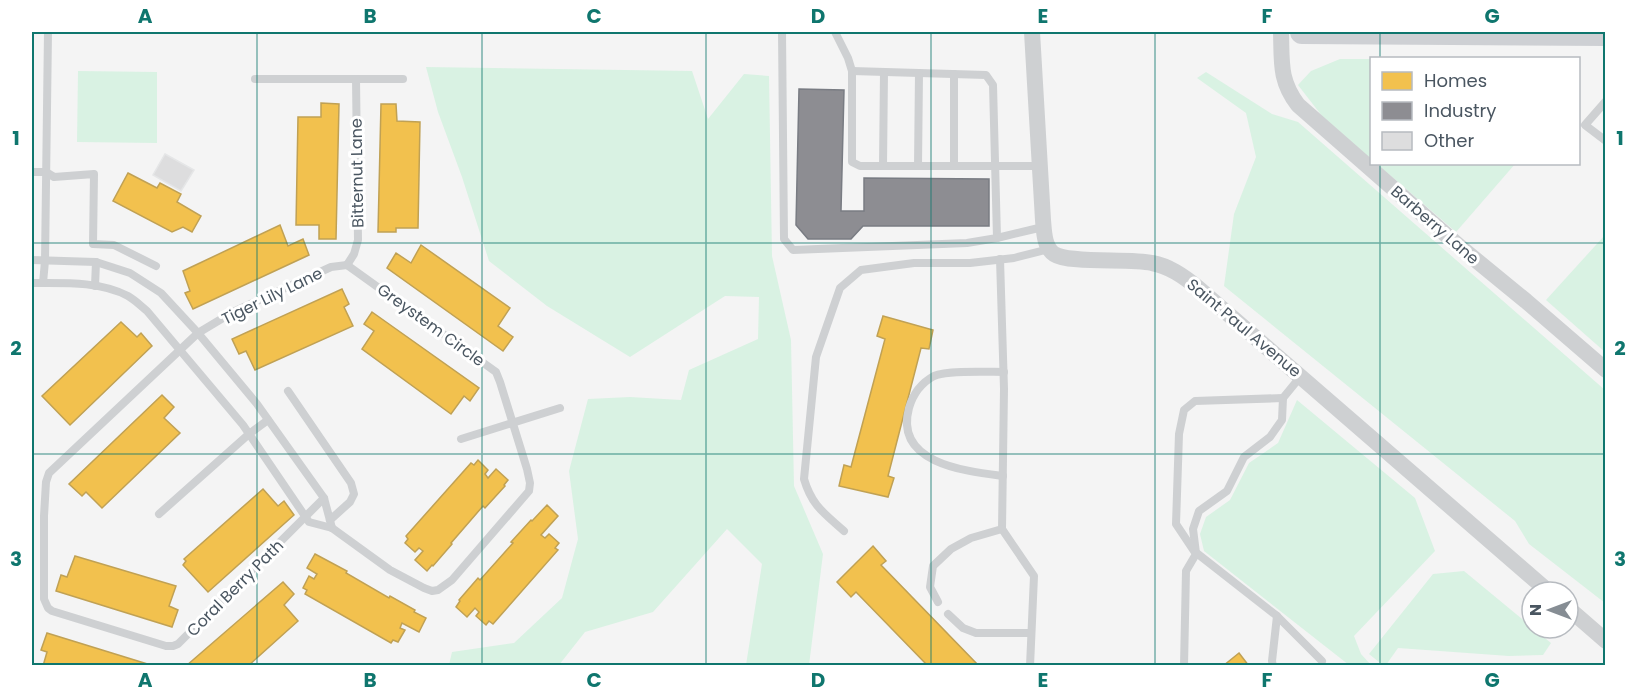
<svg xmlns="http://www.w3.org/2000/svg" width="1637" height="697" font-family="Poppins,sans-serif">
  <style>
    .green { fill: #d9f2e3 }
    .homes { fill: #f2c14e; stroke: #c0a154; stroke-width: 1.5 }
    .industry { fill: #8d8d92; stroke: #797c83; stroke-width: 1.5 }
    .building { fill: #ddddde; stroke: #e5e6e7; stroke-width: 1.5 }
    .lines { fill: none; stroke-linecap: round; stroke-linejoin: round }
    .lane { stroke: #ced0d2; stroke-width: 8 }
    .street { stroke: #ced0d2; stroke-width: 16 }
    .secondary { stroke: #ced0d4; stroke-width: 24 }
    .grid { fill: none; stroke: #0f766e; stroke-width: 1.5; stroke-opacity: 0.55 }
    .labels { text-anchor: middle; dominant-baseline: central; stroke-width: 6; stroke-linejoin: round; paint-order: stroke }
    .street-label { font-size: 16px; fill: #4a5661; stroke: #fff }
    .neatline { fill: none; stroke: #0f766e; stroke-width: 2 }
    .grid-label { font-size: 20px; text-anchor: middle; font-weight: bold; fill: #0f766e }
  </style>
  <rect width="100%" height="100%" fill="#f4f4f4"/>
  <g class="green">
    <polygon points="1340,59 1371,59 1371,159 1322,116 1298,85 1311,71"/>
    <polygon points="426,67 692,71 708,119 744,74 769,76 772,256 791,340 794,486 823,554 809,665 746,665 762,564 727,529 653,612 585,632 559,665 449,665 452,652 514,643 562,598 578,539 569,471 588,399 630,397 681,400 689,370 758,339 759,297 725,296 630,357 547,306 489,261 462,177 438,112"/>
    <polygon points="78,71 157,72 157,143 77,142"/>
    <polygon points="1206,72 1272,114 1298,122 1605,390 1605,603 1529,544 1515,521 1224,286 1234,214 1256,157 1246,113 1197,78"/>
    <polygon points="1377,164 1515,164 1456,232"/>
    <polygon points="1605,235 1605,352 1546,300"/>
    <polygon points="1297,400 1415,498 1435,551 1354,636 1361,654 1371,665 1349,665 1204,551 1200,534 1206,517 1230,500 1249,463 1278,443"/>
    <polygon points="1464,571 1551,643 1543,655 1509,656 1398,648 1386,665 1384,666 1369,654 1433,574"/>
  </g>
  <g class="homes">
    <polygon points="321,103 339,104 336,239 319,239 319,225 296,225 298,117 321,117"/>
    <polygon points="381,104 396,104 397,121 420,122 418,228 396,228 396,232 378,232"/>
    <polygon points="128,173 157,188 160,183 181,194 177,202 201,216 192,232 183,227 172,232 113,201"/>
    <polygon points="280,225 288,246 303,239 309,255 193,309 185,293 190,291 183,271"/>
    <polygon points="421,245 510,308 498,326 513,337 503,351 387,268 396,253 411,263"/>
    <polygon points="342,289 349,304 344,307 353,326 255,370 246,351 239,354 232,339"/>
    <polygon points="372,312 479,388 470,401 464,396 451,414 362,349 374,331 364,324"/>
    <polygon points="883,316 933,330 929,349 921,348 888,476 894,478 888,497 839,486 844,465 851,467 885,339 877,336"/>
    <polygon points="121,322 137,337 141,333 152,346 70,425 42,396"/>
    <polygon points="162,395 174,407 164,418 180,433 102,508 86,492 82,496 69,484"/>
    <polygon points="478,460 488,470 485,474 488,478 496,469 508,480 504,485 505,486 485,508 483,506 451,543 452,544 433,566 432,565 427,571 415,560 423,551 419,548 415,552 405,543 408,539 406,536 471,463 474,465"/>
    <polygon points="263,489 278,506 284,501 294,515 208,592 183,565 186,561 184,559"/>
    <polygon points="547,505 558,516 541,535 545,538 549,534 559,543 555,548 558,550 493,624 489,621 486,625 476,616 479,612 475,608 467,617 456,607 460,601 459,600 478,578 480,580 513,543 511,542 531,520 532,521"/>
    <polygon points="873,546 886,561 881,565 979,666 928,666 856,592 851,597 837,582"/>
    <polygon points="315,554 347,571 346,573 389,598 390,596 415,610 414,612 426,618 419,632 402,623 400,628 405,630 398,642 393,640 391,643 305,594 307,590 303,588 309,576 314,579 317,574 307,568"/>
    <polygon points="75,556 176,586 169,606 178,610 172,627 56,591 61,575 67,577"/>
    <polygon points="283,582 294,594 284,605 298,621 248,666 186,666"/>
    <polygon points="47,633 154,666 43,666 47,652 41,650"/>
    <polygon points="1239,653 1249,666 1223,666"/>
  </g>
  <polygon class="industry" points="799,89 844,90 841,211 864,211 864,178 989,179 989,226 863,226 851,239 808,239 796,225"/>
  <polygon class="building" points="165,154 194,170 181,191 153,175"/>
  <g class="lines">
    <g class="lane">
      <polyline points="782,32 784,239 793,250 967,243 997,238 993,85 986,75 852,71"/>
      <polyline points="835,32 848,58 852,71 852,162 860,166 1040,166"/>
      <polyline points="954,74 954,166"/>
      <polyline points="255,79 403,79"/>
      <polyline points="1606,101 1585,125 1606,141"/>
      <polyline points="883,166 884,72"/>
      <polyline points="918,166 919,73"/>
      <polyline points="32,172 46,172 54,177 94,174 93,244 114,245 156,266"/>
      <polyline points="997,238 1043,227"/>
      <polyline points="1000,259 1004,389 1002,529 1034,576 1030,666"/>
      <polyline points="32,260 96,262 130,273 161,293 198,333 257,404 324,498 332,528"/>
      <polyline points="347,265 354,254 358,240 356,79"/>
      <path d="M32,283C63,283 100,281 128,296C135,300 141,306 147,311L243,425L309,522L332,528L390,570L424,588L432,591L438,590L452,580L529,491L530,483L527,469L500,382L496,372L347,265"/>
      <polyline points="43,283 45,261 48,32"/>
      <polyline points="95,286 96,262"/>
      <polyline points="288,391 351,483 354,494 350,502 330,520"/>
      <polyline points="461,439 560,408"/>
      <path d="M1003,476C964,471 894,463 909,408C913,394 921,383 934,376C947,370 988,372 1004,372"/>
      <polyline points="324,498 178,644 173,646 166,646 52,611 48,608 44,599 44,516 46,482 49,473 198,333 233,312 331,267 347,265"/>
      <polyline points="159,514 249,434 268,420"/>
      <path d="M844,531C824,513 812,506 804,479L816,357L840,288L861,270L914,263H970L1014,258L1049,249"/>
      <polyline points="1196,553 1193,529 1199,511 1227,491 1244,457 1270,437 1282,420 1283,398 1301,376"/>
      <polyline points="938,602 930,587 933,566 951,549 971,538 1002,529"/>
      <polyline points="948,614 963,628 976,633 1031,633"/>
      <polyline points="1277,616 1322,661"/>
      <polyline points="1184,666 1186,571 1196,554"/>
      <polyline points="1273,666 1272,661 1277,616 1194,551 1176,524 1179,434 1184,410 1195,401 1283,398"/>
    </g>
    <g class="street">
      <path d="M1032,32L1043,220C1044,231 1044,247 1054,254C1069,264 1130,258 1152,263C1169,266 1183,276 1197,287L1549,592"/>
      <path d="M1281,32C1282,62 1279,80 1298,105L1460,247L1526,301L1606,370"/>
      <polyline points="1568,608 1606,641"/>
    </g>
    <polyline class="secondary" points="1302,32 1606,34"/>
  </g>
  <path class="grid" d="M257,32V666M482,32V666M706,32V666M931,32V666M1155,32V666M1380,32V58M1380,164V666M32,243H1606M32,454H1606"/>
  <g class="labels">
    <g class="street-label">
      <text transform="translate(357 173) rotate(-91)">Bitternut Lane</text>
      <text transform="translate(1435 225) rotate(41)">Barberry Lane</text>
      <text transform="translate(272 296) rotate(-26)">Tiger Lily Lane</text>
      <text transform="translate(431 325) rotate(36)">Greystem Circle</text>
      <text transform="translate(1244 328) rotate(40)">Saint Paul Avenue</text>
      <text transform="translate(235 588) rotate(-45)">Coral Berry Path</text>
    </g>
  </g>
  <rect width="1637" height="697" fill="none" stroke="#ffffff" stroke-width="66"/>
  <rect x="1370" y="57" width="210" height="108" fill="#ffffff" stroke="#b7bbc0" stroke-width="1.5"/>
  <rect x="1382" y="72" width="30" height="18" fill="#f2c14e" stroke="#b7bbc0" stroke-width="1.5"/>
  <text x="1424" y="87" font-size="18" fill="#4a5661">Homes</text>
  <rect x="1382" y="102" width="30" height="18" fill="#8d8d92" stroke="#b7bbc0" stroke-width="1.5"/>
  <text x="1424" y="117" font-size="18" fill="#4a5661">Industry</text>
  <rect x="1382" y="132" width="30" height="18" fill="#ddddde" stroke="#b7bbc0" stroke-width="1.5"/>
  <text x="1424" y="147" font-size="18" fill="#4a5661">Other</text>
  <g transform="translate(1550 610) rotate(270)"><circle r="28" fill="#ffffff" stroke="#b7bbc0" stroke-width="1.5"/>
  <path d="M0-4.5L10 22L0 15L-10 22Z" fill="#868d94"/>
  <text y="-9" font-size="16" font-weight="bold" text-anchor="middle" fill="#4a5661">N</text>
  </g>
  <rect x="33" y="33" width="1571" height="631" class="neatline"/>
  <g class="grid-label">
    <text x="145" y="23">A</text>
    <text x="370" y="23">B</text>
    <text x="594" y="23">C</text>
    <text x="818" y="23">D</text>
    <text x="1043" y="23">E</text>
    <text x="1267" y="23">F</text>
    <text x="1492" y="23">G</text>
    <text x="16" y="145">1</text>
    <text x="1620" y="145">1</text>
    <text x="16" y="355">2</text>
    <text x="1620" y="355">2</text>
    <text x="16" y="566">3</text>
    <text x="1620" y="566">3</text>
    <text x="145" y="687">A</text>
    <text x="370" y="687">B</text>
    <text x="594" y="687">C</text>
    <text x="818" y="687">D</text>
    <text x="1043" y="687">E</text>
    <text x="1267" y="687">F</text>
    <text x="1492" y="687">G</text>
  </g>
</svg>
